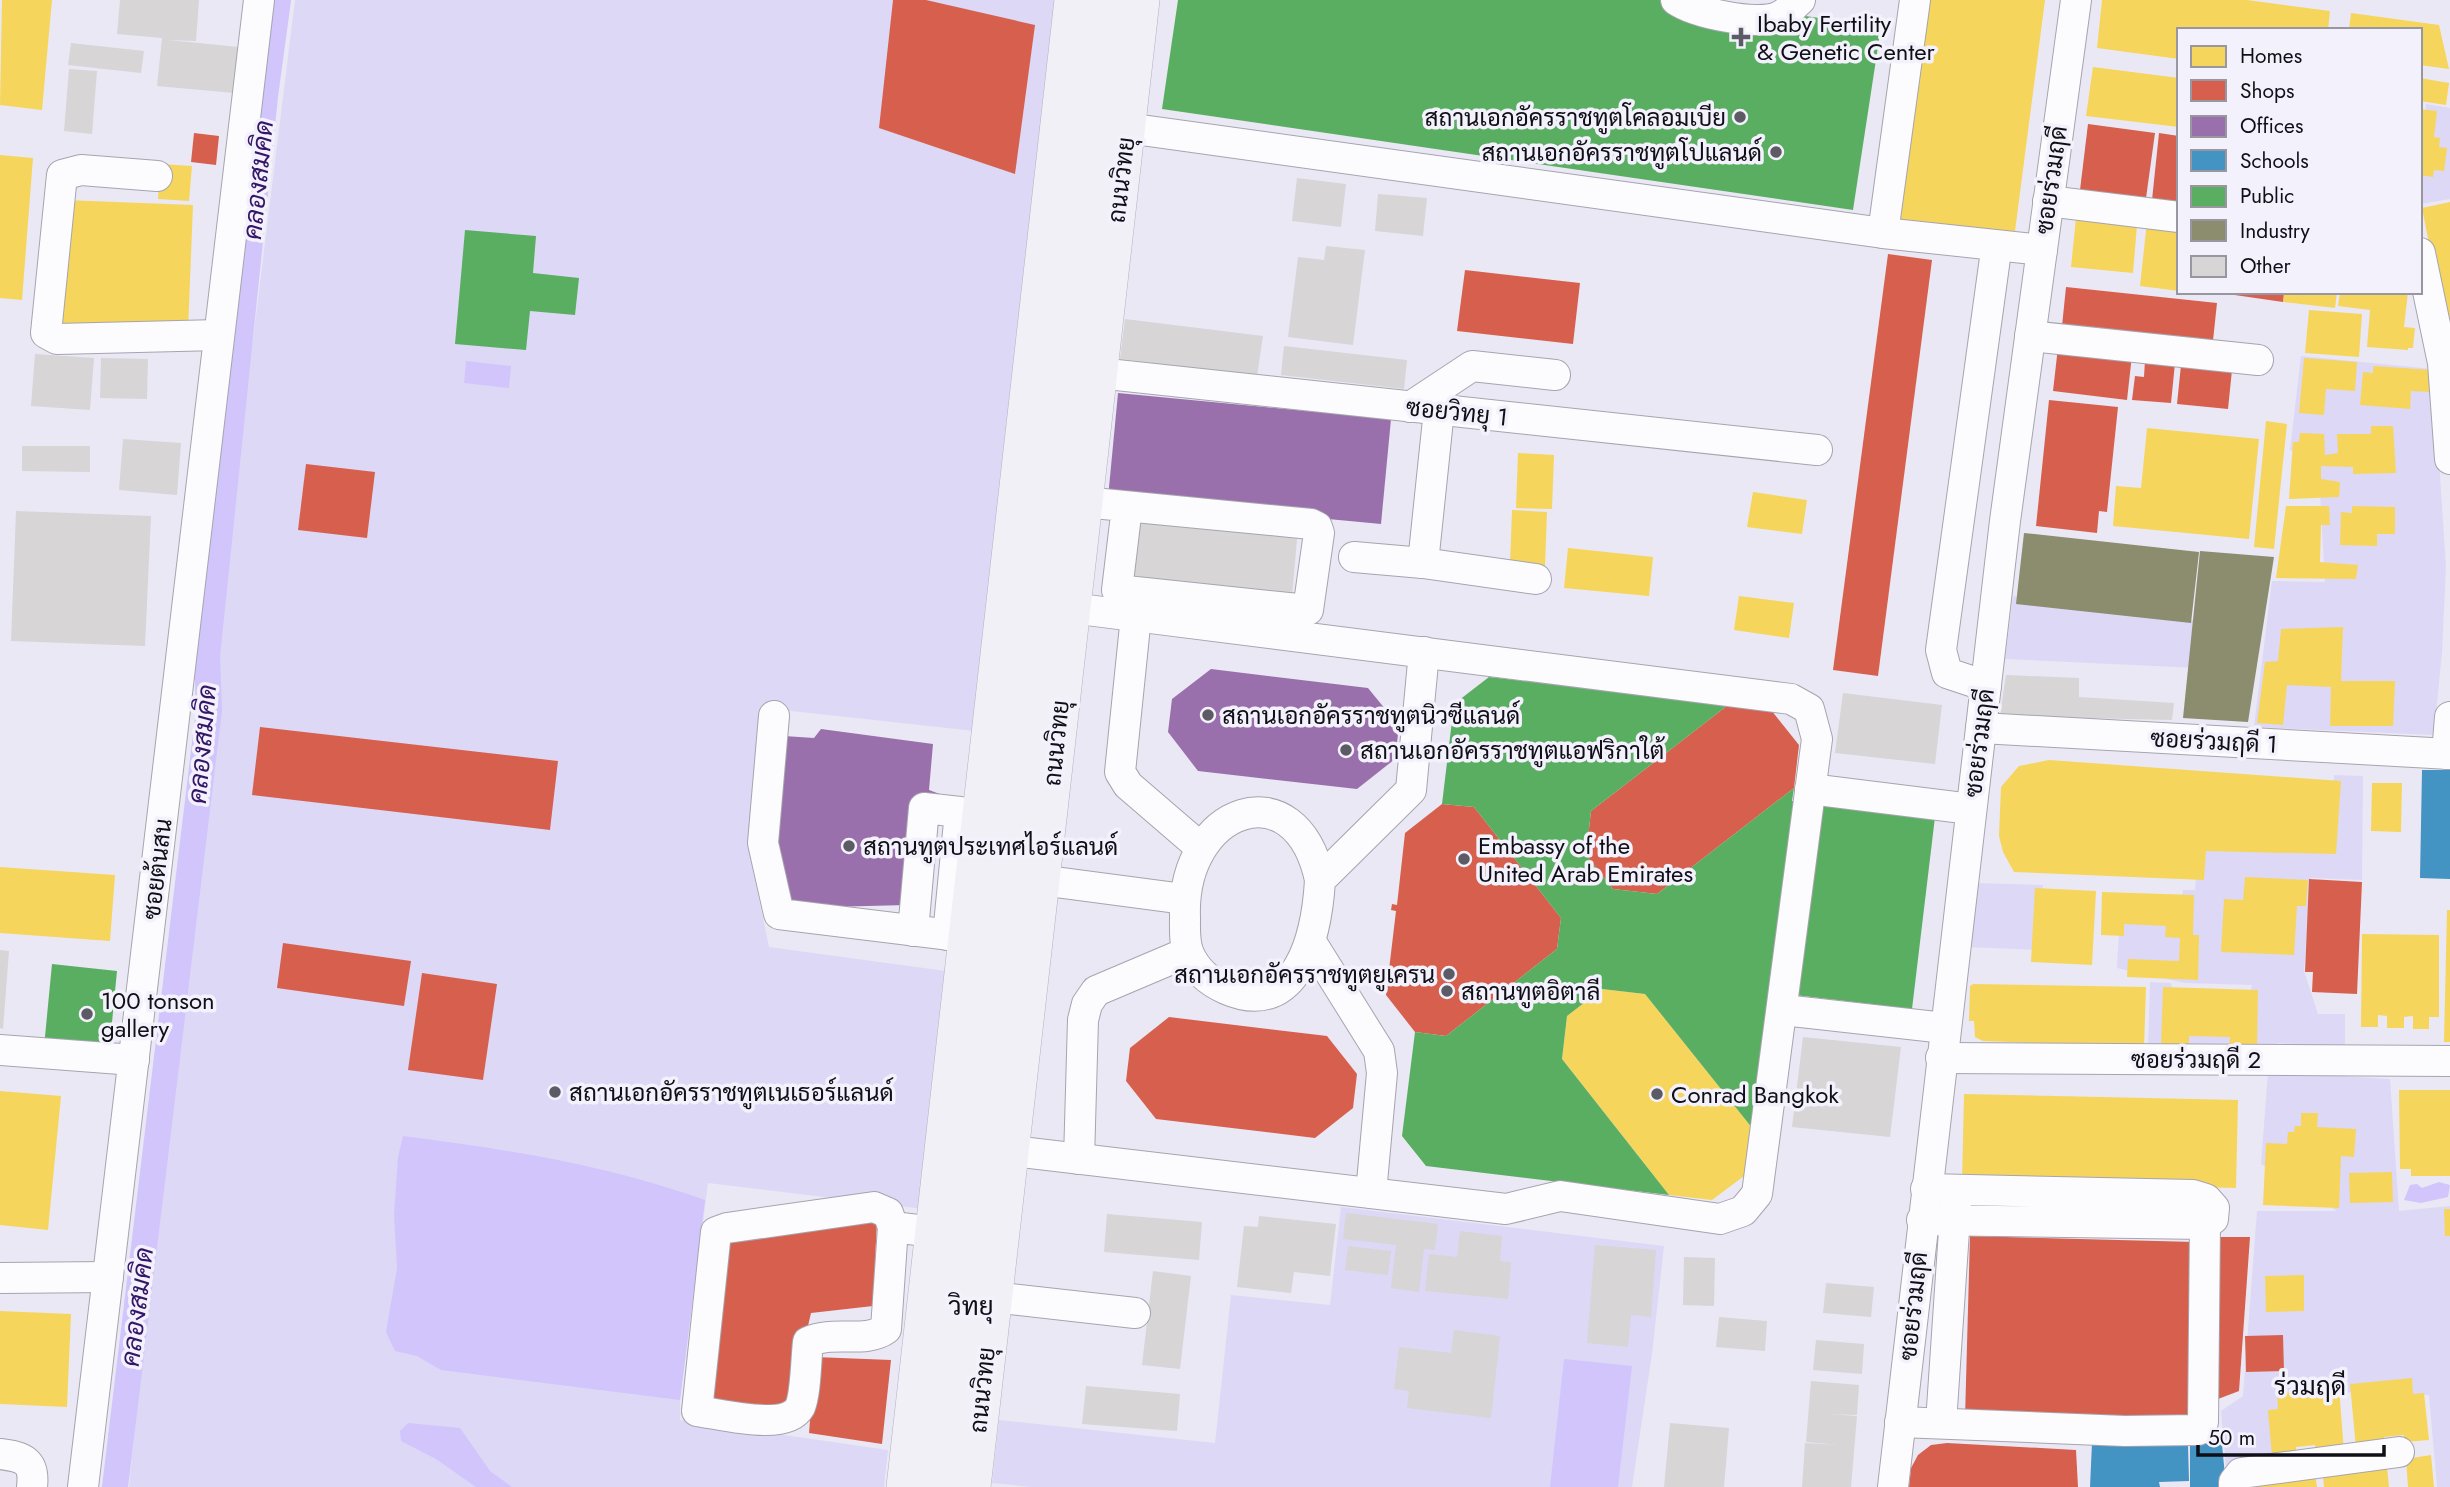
<svg xmlns="http://www.w3.org/2000/svg" width="2450" height="1487" font-family="Jost,Sarabun,sans-serif">
  <style>
    .green { fill: #ddd8f6 }
    .water { fill: #d1c5fc }
    .homes { fill: #f6d55c }
    .shops { fill: #d6604d }
    .offices { fill: #9970ab }
    .schools { fill: #4393c3 }
    .public { fill: #5aae61 }
    .industry { fill: #8c8c6e }
    .lines { fill: none; stroke-linecap: round; stroke-linejoin: round }
    .canal { stroke: #d1c5fc; stroke-width: 26 }
    .building { fill: #d7d5d6 }
    .minor-casing { stroke: #a6a4ae; stroke-width: 32 }
    .major-casing { stroke: #b4b1c1; stroke-width: 38 }
    .minor { stroke: #fcfcfe; stroke-width: 30 }
    .major { stroke: #f1f0f7; stroke-width: 37 }
    .poi-dot { fill: #5c5a64; stroke: #f3f2fc; stroke-width: 2.5 }
    .labels { text-anchor: middle; dominant-baseline: central; stroke-width: 7; stroke-linejoin: round; paint-order: stroke }
    .poi-label { font-size: 24px; fill: #100e16; stroke: #f3f2fc; text-anchor: start }
    .street-label { font-size: 24px; fill: #100e16; stroke: #f3f2fc }
    .water-label { font-size: 26px; font-style: italic; fill: #341566; stroke: #f3f2fc }
    .neighbourhood-label { font-size: 26px; fill: #100e16; stroke: #f3f2fc }
  </style>
  <rect width="100%" height="100%" fill="#eae8f5"/>
  <g class="green">
    <polygon points="295,0 1057,0 975,731 764,708 748,847 769,947 953,972 924,1209 708,1183 680,1400 680,1420 888,1450 884,1487 129,1487 215,648"/>
    <polygon points="2426,104 2450,108 2450,199 2420,204"/>
    <polygon points="2301,356 2433,369 2446,567 2442,652 2434,735 2254,727 2272,581 2325,582 2318,458 2290,450"/>
    <polygon points="2013,596 2201,621 2197,668 2005,659"/>
    <polygon points="2334,775 2363,776 2362,880 2311,878 2304,971 2318,1014 2345,1014 2345,1047 2277,1043 2276,1050 2148,1051 2150,982 2171,983 2177,1027 2239,1030 2252,985 2185,983 2117,968 2120,915 2180,919 2183,890 2195,890 2199,845 2331,847"/>
    <polygon points="1975,883 2043,885 2037,950 1967,947"/>
    <polygon points="2268,1072 2390,1079 2399,1211 2450,1206 2450,1487 2437,1487 2429,1395 2350,1392 2277,1422 2278,1462 2226,1469 2221,1411 2243,1396 2257,1211 2337,1211 2261,1164"/>
    <polygon points="1341,1207 1664,1246 1652,1354 1632,1487 1032,1487 992,1483 999,1420 1215,1443 1231,1295 1330,1305"/>
  </g>
  <g class="water">
    <polygon points="466,361 511,366 509,388 464,383"/>
    <path d="M403,1136C506,1149 607,1165 705,1200L680,1400L441,1370L417,1356L395,1351L386,1332L397,1268L394,1215L398,1157Z"/>
    <polygon points="2439,1182 2450,1185 2448,1197 2421,1203 2404,1200 2410,1185 2417,1184 2422,1188"/>
    <polygon points="1564,1359 1632,1366 1618,1487 1550,1487"/>
    <polygon points="408,1423 460,1428 490,1471 512,1487 476,1487 436,1459 401,1441 400,1431"/>
  </g>
  <g class="homes">
    <polygon points="2,0 52,0 42,110 0,105"/>
    <polygon points="1929,0 2045,0 2014,239 1900,225"/>
    <polygon points="2102,0 2247,0 2330,11 2328,30 2179,30 2179,59 2097,48"/>
    <polygon points="2351,13 2439,25 2449,69 2420,65 2420,30 2349,30"/>
    <polygon points="2093,67 2179,78 2179,127 2086,116"/>
    <polygon points="2420,78 2449,83 2446,105 2420,101"/>
    <polygon points="2420,109 2437,111 2434,137 2440,138 2439,147 2447,148 2444,171 2434,170 2433,177 2420,175"/>
    <polygon points="0,155 33,158 22,300 0,298"/>
    <polygon points="160,164 192,166 189,201 158,199"/>
    <polygon points="65,200 193,205 188,331 60,326"/>
    <polygon points="2450,202 2450,318 2444,319 2422,208"/>
    <polygon points="2076,218 2137,225 2133,273 2071,267"/>
    <polygon points="2147,221 2179,225 2179,291 2140,286"/>
    <polygon points="2284,292 2337,292 2335,308 2283,302"/>
    <polygon points="2340,292 2408,292 2404,327 2415,328 2413,348 2408,348 2408,350 2367,347 2370,310 2338,306"/>
    <polygon points="2309,310 2362,314 2359,357 2305,353"/>
    <polygon points="2304,358 2357,362 2355,391 2326,389 2324,415 2299,413"/>
    <polygon points="2373,366 2432,370 2430,392 2411,391 2410,409 2360,405 2363,372 2373,373"/>
    <polygon points="2266,421 2287,424 2274,549 2254,547"/>
    <polygon points="2371,426 2393,426 2396,473 2353,474 2353,467 2321,466 2321,479 2340,482 2339,497 2289,499 2293,442 2299,442 2300,433 2324,434 2325,455 2338,453 2337,434 2371,434"/>
    <polygon points="2147,428 2259,439 2249,539 2113,526 2116,486 2141,488"/>
    <polygon points="1518,453 1554,455 1552,509 1516,508"/>
    <polygon points="1753,492 1807,500 1802,534 1747,527"/>
    <polygon points="2286,506 2329,506 2330,525 2321,525 2320,562 2358,565 2356,579 2276,578"/>
    <polygon points="2352,506 2395,507 2395,534 2377,534 2377,546 2340,545 2341,512 2352,513"/>
    <polygon points="1512,510 1547,512 1545,566 1510,565"/>
    <polygon points="1568,548 1653,557 1649,596 1564,588"/>
    <polygon points="1739,596 1794,603 1789,638 1734,630"/>
    <polygon points="2343,627 2341,681 2395,681 2393,726 2330,726 2331,687 2287,685 2283,725 2257,723 2265,662 2278,661 2281,629"/>
    <polygon points="2049,760 2341,781 2336,854 2206,851 2204,880 2014,872 2003,852 1999,836 2001,787 2019,766"/>
    <polygon points="2372,783 2402,783 2401,832 2371,831"/>
    <polygon points="0,867 115,875 110,941 0,933"/>
    <polygon points="2245,877 2308,880 2306,906 2297,906 2294,955 2221,952 2224,899 2243,900"/>
    <polygon points="2035,888 2096,891 2092,965 2031,962"/>
    <polygon points="2102,892 2194,895 2193,935 2199,935 2198,980 2127,977 2128,959 2179,961 2180,938 2165,937 2166,926 2124,924 2124,936 2101,935"/>
    <polygon points="2447,910 2450,910 2450,1042 2444,1042"/>
    <polygon points="2362,934 2439,935 2439,1017 2429,1017 2429,1029 2413,1029 2413,1016 2404,1017 2404,1028 2387,1028 2387,1016 2378,1015 2378,1027 2361,1027"/>
    <polygon points="1973,984 2146,987 2144,1047 1983,1041 1975,1037 1974,1021 1969,1021 1970,986"/>
    <polygon points="2163,987 2258,990 2257,1048 2229,1047 2230,1037 2189,1036 2189,1046 2161,1045"/>
    <polygon points="1602,989 1645,994 1753,1129 1748,1173 1712,1200 1669,1195 1562,1059 1567,1016"/>
    <polygon points="2399,1090 2450,1090 2450,1176 2411,1176 2411,1169 2400,1169"/>
    <polygon points="0,1091 61,1096 48,1230 0,1225"/>
    <polygon points="1964,1094 2238,1100 2236,1188 1962,1181"/>
    <polygon points="2301,1113 2318,1113 2317,1127 2356,1129 2354,1157 2341,1156 2339,1208 2263,1205 2266,1143 2287,1144 2288,1132 2294,1132 2295,1126 2301,1126"/>
    <polygon points="2392,1172 2393,1202 2350,1203 2349,1173"/>
    <polygon points="2444,1209 2450,1209 2450,1236 2445,1236"/>
    <polygon points="2304,1275 2304,1311 2266,1312 2265,1276"/>
    <polygon points="0,1311 71,1314 67,1407 0,1404"/>
    <polygon points="2412,1378 2413,1394 2424,1393 2429,1440 2404,1442 2404,1435 2384,1437 2385,1445 2356,1448 2350,1384"/>
    <polygon points="2339,1387 2344,1452 2316,1454 2315,1445 2296,1447 2296,1455 2272,1457 2268,1410 2278,1409 2277,1393"/>
    <polygon points="2431,1455 2434,1487 2408,1487 2406,1459"/>
    <polygon points="2387,1467 2389,1487 2324,1487 2323,1477"/>
    <polygon points="2315,1473 2317,1487 2243,1487"/>
  </g>
  <g class="shops">
    <polygon points="893,0 926,0 1035,25 1015,174 879,128"/>
    <polygon points="2088,124 2155,133 2146,198 2080,190"/>
    <polygon points="194,133 219,136 216,165 191,162"/>
    <polygon points="2159,133 2179,136 2176,203 2152,200"/>
    <polygon points="1888,254 1932,260 1878,676 1833,670"/>
    <polygon points="1465,270 1580,283 1573,344 1457,331"/>
    <polygon points="2066,287 2217,303 2212,350 2062,326"/>
    <polygon points="2214,292 2284,292 2283,302"/>
    <polygon points="2058,347 2132,355 2127,400 2053,391"/>
    <polygon points="2145,360 2175,363 2171,403 2132,400 2135,376 2144,377"/>
    <polygon points="2181,365 2232,370 2228,409 2177,404"/>
    <polygon points="2049,400 2118,407 2107,512 2099,511 2097,533 2036,526"/>
    <polygon points="306,464 375,472 367,538 298,530"/>
    <polygon points="1728,705 1771,710 1799,745 1794,788 1657,894 1613,889 1586,855 1591,811"/>
    <polygon points="260,727 558,761 550,830 252,795"/>
    <polygon points="1442,804 1474,807 1561,918 1557,949 1446,1036 1415,1032 1386,995 1396,911 1391,910 1392,904 1397,905 1405,833"/>
    <polygon points="2309,879 2362,882 2357,994 2312,992 2313,972 2305,972"/>
    <polygon points="283,943 411,961 404,1006 277,988"/>
    <polygon points="422,973 497,984 483,1080 408,1070"/>
    <polygon points="1169,1017 1327,1036 1357,1074 1353,1108 1315,1138 1156,1119 1126,1081 1130,1048"/>
    <polygon points="877,1220 873,1306 811,1313 788,1411 705,1401 728,1241"/>
    <polygon points="1970,1236 2195,1242 2190,1423 1965,1418"/>
    <polygon points="2218,1237 2250,1237 2239,1391 2218,1399"/>
    <polygon points="2283,1335 2284,1371 2246,1372 2245,1336"/>
    <polygon points="815,1357 891,1360 882,1444 809,1433"/>
    <polygon points="1947,1443 2076,1450 2078,1487 1909,1487 1911,1468 1918,1455 1931,1445"/>
  </g>
  <g class="offices">
    <polygon points="1118,393 1391,419 1381,524 1108,498"/>
    <polygon points="1211,669 1368,688 1399,726 1395,759 1357,789 1198,771 1168,732 1172,699"/>
    <polygon points="821,729 933,744 929,790 945,796 907,905 788,908 776,848 784,736 814,738"/>
  </g>
  <g class="schools">
    <polygon points="2422,770 2450,770 2450,879 2420,878"/>
    <polygon points="2092,1443 2188,1445 2189,1481 2159,1482 2160,1487 2090,1487"/>
    <polygon points="2190,1444 2222,1444 2226,1487 2190,1487"/>
  </g>
  <g class="public">
    <polygon points="1178,0 1696,0 1881,27 1853,210 1162,109"/>
    <polygon points="465,230 536,236 533,273 579,278 575,315 530,311 526,350 455,344"/>
    <polygon points="1489,677 1728,705 1591,811 1586,855 1613,889 1657,894 1794,788 1792,801 1935,817 1912,1009 1769,992 1753,1129 1645,994 1602,989 1567,1016 1562,1059 1669,1195 1426,1166 1402,1136 1415,1032 1446,1036 1557,949 1561,918 1474,807 1442,804 1454,704"/>
    <polygon points="52,964 117,971 109,1053 44,1047"/>
  </g>
  <g class="industry">
    <polygon points="2024,533 2199,552 2191,623 2016,604"/>
    <polygon points="2200,551 2274,557 2248,722 2183,718"/>
  </g>
  <g class="lines">
    <polyline class="canal" points="115,1487 209,710 207,656 265,96 278,0"/>
  </g>
  <g class="building">
    <polygon points="120,0 199,0 196,41 168,40 239,47 234,93 157,86 162,38 117,34"/>
    <polygon points="71,43 144,51 141,73 68,65"/>
    <polygon points="69,69 97,71 92,134 64,131"/>
    <polygon points="1297,178 1346,184 1341,227 1292,221"/>
    <polygon points="1378,194 1427,198 1423,236 1375,231"/>
    <polygon points="1326,246 1365,250 1353,345 1288,337 1298,257 1324,260"/>
    <polygon points="1125,319 1263,336 1257,376 1120,359"/>
    <polygon points="1284,346 1407,360 1404,389 1281,375"/>
    <polygon points="35,354 94,358 90,410 31,406"/>
    <polygon points="101,358 148,359 147,399 100,398"/>
    <polygon points="123,439 181,443 177,495 119,490"/>
    <polygon points="22,446 90,446 90,472 22,471"/>
    <polygon points="16,511 151,516 145,646 11,641"/>
    <polygon points="1135,514 1298,528 1292,596 1129,582"/>
    <polygon points="2006,675 2079,678 2079,697 2174,703 2172,720 2000,716"/>
    <polygon points="1843,693 1942,705 1935,764 1835,753"/>
    <polygon points="0,950 9,951 3,1029 0,1028"/>
    <polygon points="1803,1037 1901,1047 1890,1137 1792,1127"/>
    <polygon points="1346,1213 1438,1224 1435,1250 1424,1249 1419,1292 1391,1288 1396,1245 1343,1239"/>
    <polygon points="1107,1214 1202,1222 1199,1260 1104,1252"/>
    <polygon points="1259,1216 1336,1224 1330,1276 1294,1272 1291,1293 1237,1287 1244,1226 1258,1227"/>
    <polygon points="1460,1231 1502,1236 1500,1261 1511,1262 1508,1299 1425,1291 1429,1254 1457,1257"/>
    <polygon points="1595,1245 1656,1250 1651,1317 1631,1315 1628,1347 1587,1343"/>
    <polygon points="1348,1246 1391,1251 1388,1275 1345,1270"/>
    <polygon points="1684,1257 1715,1258 1714,1306 1683,1305"/>
    <polygon points="1153,1271 1191,1276 1180,1369 1142,1365"/>
    <polygon points="1826,1283 1874,1287 1871,1317 1823,1313"/>
    <polygon points="1719,1317 1767,1321 1765,1351 1716,1347"/>
    <polygon points="1454,1330 1500,1336 1491,1418 1407,1408 1409,1391 1394,1389 1399,1347 1451,1353"/>
    <polygon points="1816,1340 1864,1344 1862,1374 1813,1370"/>
    <polygon points="1811,1381 1859,1385 1857,1415 1829,1414 1857,1416 1851,1487 1802,1487 1805,1443 1840,1445 1806,1442"/>
    <polygon points="1086,1386 1180,1394 1177,1431 1082,1424"/>
    <polygon points="1670,1423 1729,1428 1724,1487 1664,1487"/>
  </g>
  <g class="lines">
    <g class="minor-casing">
      <g id="minor">
        <path d="M1676,0C1695,13 1757,26 1778,17C1786,13 1794,6 1800,0"/>
        <polyline points="1127,128 1883,233 2042,250"/>
        <polyline points="157,176 81,170 62,175 46,333 57,339 219,335"/>
        <polyline points="2048,201 2179,217"/>
        <polyline points="1883,233 1915,0"/>
        <polyline points="2420,253 2443,363 2450,459"/>
        <polyline points="2030,336 2258,360"/>
        <polyline points="1098,373 1817,450"/>
        <polyline points="1410,407 1472,366 1555,375"/>
        <polyline points="1083,502 1311,524 1317,527 1319,533 1308,610 1117,590 1127,507"/>
        <polyline points="1354,557 1423,563 1536,579"/>
        <polyline points="1423,563 1439,410"/>
        <polyline points="1136,616 1120,772 1128,785 1200,847"/>
        <polyline points="1986,686 1947,673 1941,650 1995,258"/>
        <polyline points="774,716 763,843 779,914 967,937"/>
        <polyline points="1981,728 2450,754"/>
        <polyline points="2447,754 2450,717"/>
        <polyline points="1810,789 1971,809"/>
        <polyline points="1040,880 1184,899"/>
        <path d="M1320,880C1296,766 1181,808 1185,917C1185,928 1184,943 1189,954C1196,970 1210,982 1226,989C1299,1021 1317,932 1320,880L1411,790L1424,652"/>
        <polyline points="913,931 924,808 960,812 948,935"/>
        <polyline points="1311,942 1379,1051 1382,1073 1371,1193"/>
        <polyline points="1783,1010 1945,1028"/>
        <polyline points="0,1050 134,1060"/>
        <polyline points="1941,1058 2450,1061"/>
        <polyline points="987,1148 1506,1209 1560,1196 1720,1219 1743,1211 1757,1194 1817,739 1809,709 1791,699 1071,608"/>
        <polyline points="1079,1159 1083,1020 1087,1004 1096,991 1188,952"/>
        <polyline points="1922,1220 2205,1224 2213,1219 2214,1208 2206,1199 2193,1195 1926,1189"/>
        <path d="M893,1227L886,1329C865,1344 833,1330 808,1342C806,1358 806,1393 800,1407C786,1432 721,1414 697,1411L716,1232L727,1228L874,1207L888,1213L893,1227L934,1232"/>
        <polyline points="0,1278 108,1277"/>
        <polyline points="992,1297 1135,1313"/>
        <polyline points="1900,1422 2125,1431 2198,1430 2203,1422 2205,1224"/>
        <polyline points="1941,1423 1956,1201"/>
        <path d="M0,1454C24,1457 35,1461 32,1487"/>
        <polyline points="83,1487 259,0"/>
        <polyline points="1893,1487 2005,521 2076,0"/>
        <polyline points="2234,1487 2234,1482 2241,1473 2399,1452"/>
      </g>
    </g>
    <g class="major-casing">
      <g id="major">
        <polyline points="905,1487 1073,0"/>
        <polyline points="939,1487 1107,0"/>
        <polyline points="972,1487 1141,0"/>
      </g>
    </g>
    <use href="#minor" class="minor"/>
    <use href="#major" class="major"/>
  </g>
  <g class="poi-dot">
    <path d="M1737.5 26.5h7v7h7v7h-7v7h-7v-7h-7v-7h7z"/>
    <circle cx="1740" cy="117" r="7"/>
    <circle cx="1776" cy="152" r="7"/>
    <circle cx="1208" cy="715" r="7"/>
    <circle cx="1346" cy="750" r="7"/>
    <circle cx="849" cy="846" r="7"/>
    <circle cx="1464" cy="859" r="7"/>
    <circle cx="1449" cy="974" r="7"/>
    <circle cx="1447" cy="991" r="7"/>
    <circle cx="87" cy="1014" r="7"/>
    <circle cx="555" cy="1092" r="7"/>
    <circle cx="1657" cy="1094" r="7"/>
  </g>
  <g class="labels">
    <g class="poi-label">
      <text x="1757" y="23">Ibaby Fertility<tspan x="1757" dy="28">&amp; Genetic Center</tspan></text>
      <text x="1726" y="117" text-anchor="end">สถานเอกอัครราชทูตโคลอมเบีย</text>
      <text x="1762" y="152" text-anchor="end">สถานเอกอัครราชทูตโปแลนด์</text>
      <text x="1222" y="715">สถานเอกอัครราชทูตนิวซีแลนด์</text>
      <text x="1360" y="750">สถานเอกอัครราชทูตแอฟริกาใต้</text>
      <text x="1478" y="845">Embassy of the<tspan x="1478" dy="28">United Arab Emirates</tspan></text>
      <text x="863" y="846">สถานทูตประเทศไอร์แลนด์</text>
      <text x="1435" y="974" text-anchor="end">สถานเอกอัครราชทูตยูเครน</text>
      <text x="1461" y="991">สถานทูตอิตาลี</text>
      <text x="101" y="1000">100 tonson<tspan x="101" dy="28">gallery</tspan></text>
      <text x="569" y="1092">สถานเอกอัครราชทูตเนเธอร์แลนด์</text>
      <text x="1671" y="1094">Conrad Bangkok</text>
    </g>
    <g class="street-label">
      <text transform="translate(1121 180) rotate(-83)">ถนนวิทยุ</text>
      <text transform="translate(2051 180) rotate(-82)">ซอยร่วมฤดี</text>
      <text transform="translate(1457 412) rotate(6)">ซอยวิทยุ 1</text>
      <text transform="translate(2214 741) rotate(3)">ซอยร่วมฤดี 1</text>
      <text transform="translate(1056 743) rotate(-84)">ถนนวิทยุ</text>
      <text transform="translate(1979 743) rotate(-83)">ซอยร่วมฤดี</text>
      <text transform="translate(157 869) rotate(-83)">ซอยต้นสน</text>
      <text x="2196" y="1059">ซอยร่วมฤดี 2</text>
      <text transform="translate(1913 1306) rotate(-84)">ซอยร่วมฤดี</text>
      <text transform="translate(982 1390) rotate(-84)">ถนนวิทยุ</text>
    </g>
    <g class="water-label">
      <text transform="translate(258 180) rotate(-84)">คลองสมคิด</text>
      <text transform="translate(202 744) rotate(-85)">คลองสมคิด</text>
      <text transform="translate(137 1307) rotate(-83)">คลองสมคิด</text>
    </g>
    <g class="neighbourhood-label">
      <text x="971" y="1306">วิทยุ</text>
      <text x="2310" y="1386">ร่วมฤดี</text>
    </g>
  </g>
  <rect x="2177" y="28" width="245" height="266" fill="#f3f2fc" stroke="#9897a0" stroke-width="2"/>
  <rect x="2191" y="46" width="35" height="21" fill="#f6d55c" stroke="#9897a0" stroke-width="2"/>
  <text x="2240" y="63" font-size="21" fill="#100e16">Homes</text>
  <rect x="2191" y="80" width="35" height="21" fill="#d6604d" stroke="#9897a0" stroke-width="2"/>
  <text x="2240" y="98" font-size="21" fill="#100e16">Shops</text>
  <rect x="2191" y="116" width="35" height="21" fill="#9970ab" stroke="#9897a0" stroke-width="2"/>
  <text x="2240" y="133" font-size="21" fill="#100e16">Offices</text>
  <rect x="2191" y="150" width="35" height="21" fill="#4393c3" stroke="#9897a0" stroke-width="2"/>
  <text x="2240" y="168" font-size="21" fill="#100e16">Schools</text>
  <rect x="2191" y="186" width="35" height="21" fill="#5aae61" stroke="#9897a0" stroke-width="2"/>
  <text x="2240" y="203" font-size="21" fill="#100e16">Public</text>
  <rect x="2191" y="220" width="35" height="21" fill="#8c8c6e" stroke="#9897a0" stroke-width="2"/>
  <text x="2240" y="238" font-size="21" fill="#100e16">Industry</text>
  <rect x="2191" y="256" width="35" height="21" fill="#d7d5d6" stroke="#9897a0" stroke-width="2"/>
  <text x="2240" y="273" font-size="21" fill="#100e16">Other</text>
  <path d="M2198 1445v10h186v-10" fill="none" stroke="#100e16" stroke-width="3.5"/>
  <text x="2208" y="1445" font-size="21" fill="#100e16" stroke="#f3f2fc" stroke-width="5" paint-order="stroke">50 m</text>
</svg>
